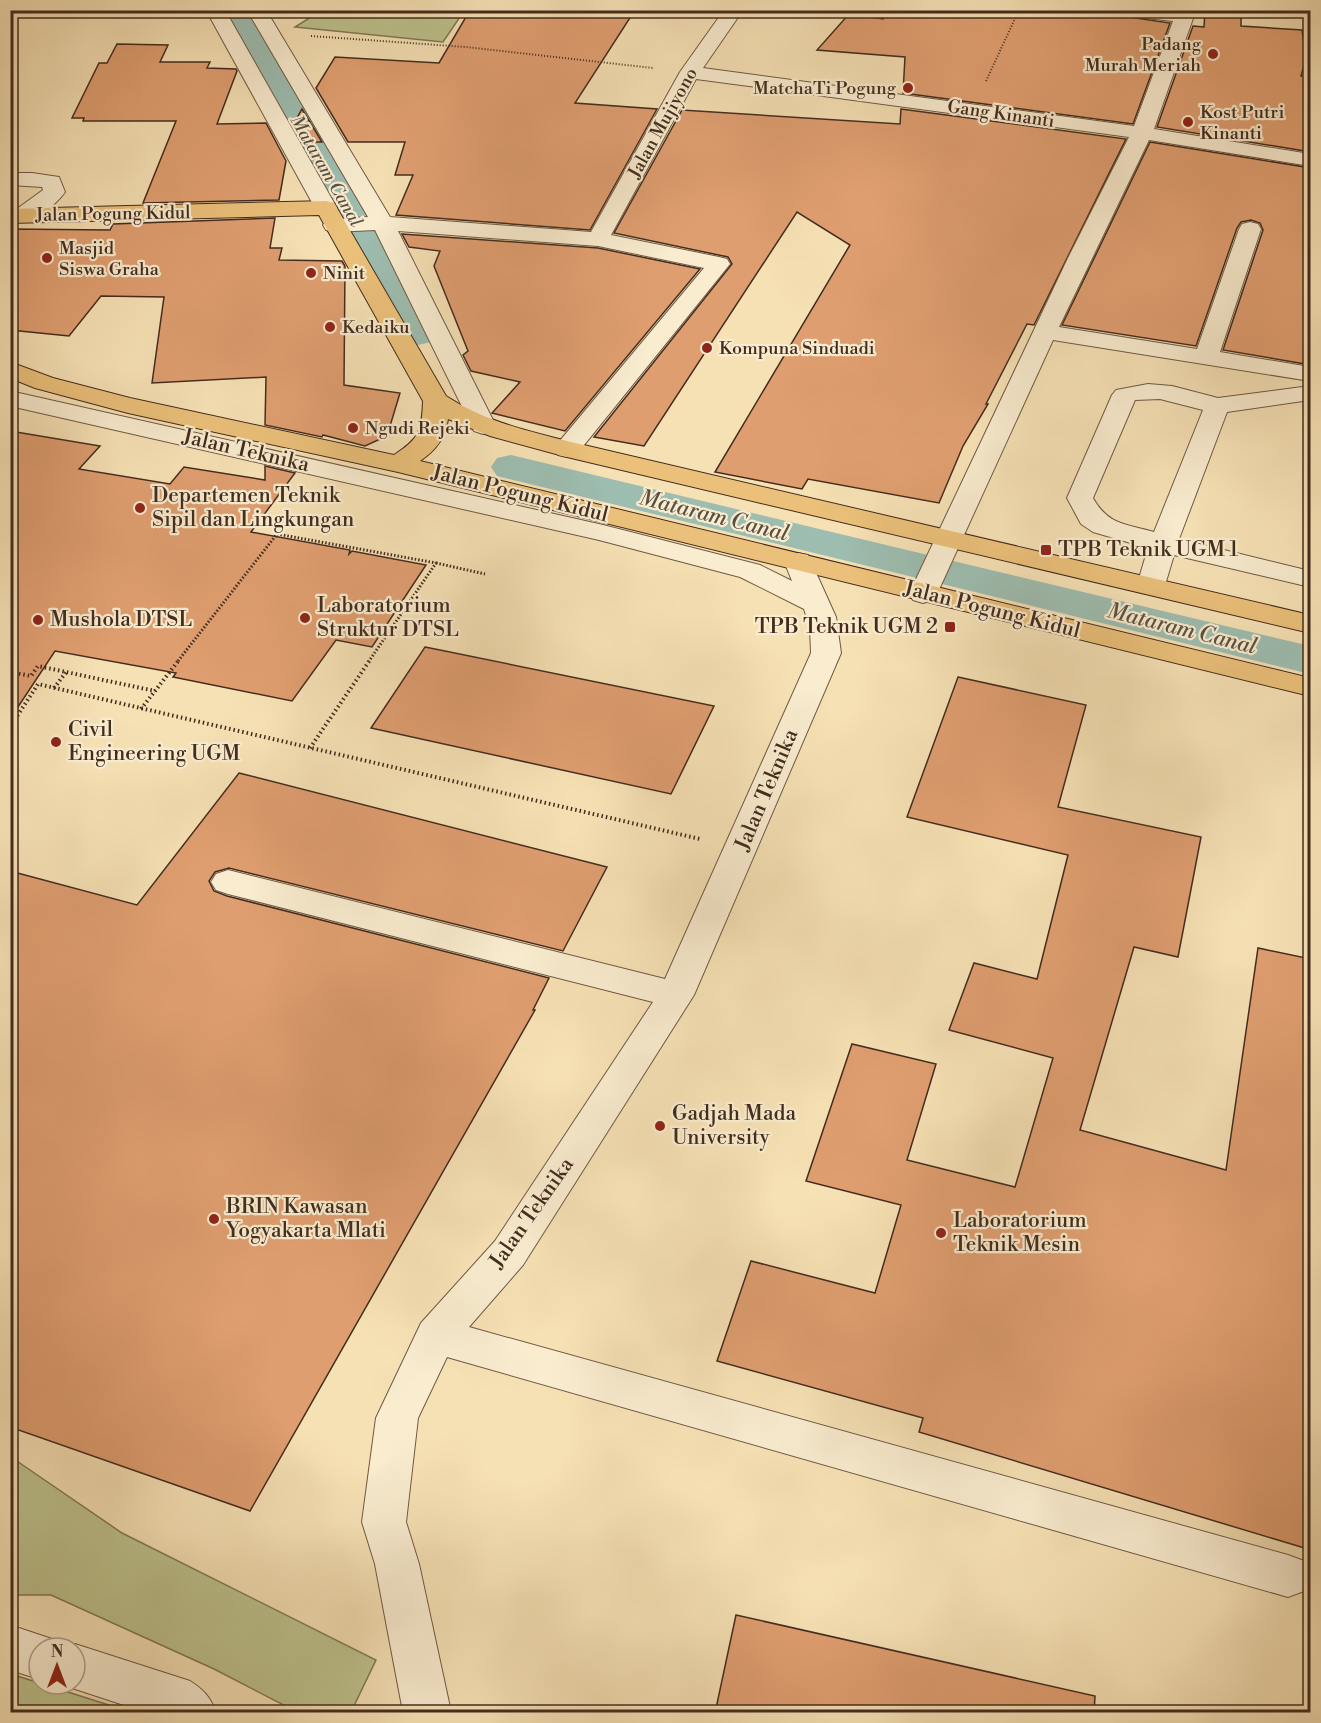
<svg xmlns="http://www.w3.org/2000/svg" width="1321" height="1723" font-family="'Libre Bodoni',serif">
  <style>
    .green { fill: #bdc28d; stroke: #807756; stroke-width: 1.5 }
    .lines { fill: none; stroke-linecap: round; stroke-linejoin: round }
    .canal { fill: #9dbdb0; fill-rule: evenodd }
    .building { fill: #df9e70; stroke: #432c1f; stroke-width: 1.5 }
    .minor-casing { stroke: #705944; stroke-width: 2 }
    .major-casing { stroke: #432c1f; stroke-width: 2 }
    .path-far2 { stroke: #432c1f; stroke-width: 2; stroke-dasharray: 1 2; stroke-linecap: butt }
    .path-far1 { stroke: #432c1f; stroke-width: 3; stroke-dasharray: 1.5 2; stroke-linecap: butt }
    .path { stroke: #432c1f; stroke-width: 4; stroke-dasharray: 1.5 3; stroke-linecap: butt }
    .minor { fill: #f9eccf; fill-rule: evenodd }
    .major { fill: #ebc07a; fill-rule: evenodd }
    .poi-dot { fill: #8f2418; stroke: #f9eccf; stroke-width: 2 }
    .labels { text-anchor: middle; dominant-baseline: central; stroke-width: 4.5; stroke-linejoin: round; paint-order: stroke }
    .far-poi-label { font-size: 18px; fill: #432c1f; stroke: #f9eccf; text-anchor: start }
    .far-street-label { font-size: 18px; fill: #432c1f; stroke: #f9eccf }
    .far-water-label { font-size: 18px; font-style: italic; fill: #5a5043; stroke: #f9eccf }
    .street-label { font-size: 21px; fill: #432c1f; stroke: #f9eccf }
    .poi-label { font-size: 21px; fill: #432c1f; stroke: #f9eccf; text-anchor: start }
    .water-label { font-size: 22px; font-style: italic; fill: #5a5043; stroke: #f9eccf }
  </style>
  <rect width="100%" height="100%" fill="#f6e1b5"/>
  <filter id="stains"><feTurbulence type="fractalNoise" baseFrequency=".00333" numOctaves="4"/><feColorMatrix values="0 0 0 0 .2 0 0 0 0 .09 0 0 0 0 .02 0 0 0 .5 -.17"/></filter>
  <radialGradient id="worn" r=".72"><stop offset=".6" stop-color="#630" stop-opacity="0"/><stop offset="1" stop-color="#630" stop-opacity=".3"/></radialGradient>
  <g class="green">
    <polygon points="322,10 464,10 464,11 443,42 295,27"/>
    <polygon points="11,1457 122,1533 376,1660 351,1712 297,1712 214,1669 51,1595 11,1595"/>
    <polygon points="11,1674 131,1712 11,1712"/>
  </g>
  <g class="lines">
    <g class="canal">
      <polygon points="218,10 247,10 373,221 437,334 431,342 418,345 405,342 399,334 339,221"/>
      <polygon points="511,455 932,556 937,563 949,560 1310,646 1310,674 934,582 929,575 917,578 497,476 491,467 497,458"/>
    </g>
  </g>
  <g class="building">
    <polygon points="470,10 635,10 575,103 657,109 590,230 396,215 413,175 395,175 405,142 348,142 316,88 335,57 439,63"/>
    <polygon points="906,10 1081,10 1170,23 1133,124 903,93 905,57 817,50 849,14 883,19 884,15 904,16"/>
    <polygon points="1205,10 1241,10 1241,26 1302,30 1306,58 1301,76 1311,78 1311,152 1157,127 1193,26 1204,27"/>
    <polygon points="117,44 168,45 160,62 210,62 207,68 236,69 237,71 217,124 266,123 286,161 279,200 143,203 176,121 83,121 84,118 72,118 99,63 107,63"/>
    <polygon points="302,109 322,142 302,142 291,123 294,123"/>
    <polygon points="901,109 1126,139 1034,325 1027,324 986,404 988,404 963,446 939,503 808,479 802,489 715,472 850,245 797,212 644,446 594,437 732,264 728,257 614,233 682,110 900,124"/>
    <polygon points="1150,142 1311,168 1311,365 1223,350 1263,230 1260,223 1251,220 1241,222 1237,228 1196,346 1062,325"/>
    <polygon points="275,218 270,248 282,248 279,260 342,261 345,266 344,385 400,393 387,436 365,446 323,435 322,437 265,425 266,377 152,383 164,297 101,296 69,336 10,330 10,229 110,230 113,224"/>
    <polygon points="402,234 598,248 700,269 565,431 492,413 520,382 471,371 463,355 468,351 434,266 440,251 409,247"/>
    <polygon points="10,431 100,446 79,469 170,484 184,467 265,480 265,466 295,473 251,532 350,550 349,554 352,551 426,565 372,647 336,640 292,701 173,677 176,673 55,651 10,719"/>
    <polygon points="425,647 440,650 714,706 671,794 371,728"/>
    <polygon points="958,677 1086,705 1058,807 1201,837 1178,957 1134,947 1080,1130 1226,1170 1258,948 1311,959 1311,1550 919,1432 923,1418 717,1361 751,1261 875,1293 901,1205 806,1181 852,1044 936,1064 907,1160 1015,1187 1053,1058 949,1030 974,963 1037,979 1068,855 907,817"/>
    <polygon points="239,773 607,867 563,951 229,868 215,872 209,881 214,891 227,896 549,978 533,1010 535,1010 250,1511 10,1427 10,871 137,905"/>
    <polygon points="736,1615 1095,1696 1094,1713 715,1713"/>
  </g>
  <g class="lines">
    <g class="minor-casing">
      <g id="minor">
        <polygon points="206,10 225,10 337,208 334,213 326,215 318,213 315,208"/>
        <polygon points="247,10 266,10 390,217 591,232 680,72 724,10 743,10 703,68 1134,126 1173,21 1128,16 1121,14 1119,10 1196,10 1154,129 1310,154 1310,166 1149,140 1059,327 1197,349 1239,229 1242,224 1250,222 1258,224 1261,229 1220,352 1310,367 1310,381 1053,340 937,594 933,600 923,603 913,600 909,594 1068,258 1129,137 696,79 611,235 719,257 727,259 730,264 576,455 567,457 558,455 554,449 558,443 704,268 598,246 398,231 496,426 492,431 483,434 474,431 375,230 334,232 326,230 323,225 326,220 368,217"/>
        <path d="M10,173H32L59,177L65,192C55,206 31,225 14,221L11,216L14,211L43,190L42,187L10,185Z"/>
        <path d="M1148,384L1172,386L1218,398L1310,386V400L1227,412L1179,539L1310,571V587L1174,555L1165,585L1161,591L1151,593L1141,591L1137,585L1148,548L1093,532L1081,524L1067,498L1112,395L1116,390ZM1160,399L1203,410L1154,532C1126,524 1108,525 1093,498L1135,400Z"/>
        <polygon points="10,391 603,525 760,565 792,581 784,561 788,555 798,553 808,555 836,617 841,653 694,995 523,1265 469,1327 1288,1555 1304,1561 1310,1576 1304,1591 1288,1597 447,1357 418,1418 406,1522 419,1564 451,1712 403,1712 375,1564 362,1522 376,1418 421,1323 495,1241 653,1002 228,894 216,890 211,882 216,874 228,870 665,979 811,653 810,628 804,609 740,577 599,540 10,406"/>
        <polygon points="10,1625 55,1640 59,1648 39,1648 39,1679 10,1670"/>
        <path d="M75,1644L190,1681C204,1690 210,1697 216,1712H145L60,1684H75V1648H65Z"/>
      </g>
    </g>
    <g class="major-casing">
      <path id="major" d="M326,201L334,203L337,208L446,396C484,421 527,431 571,442L1310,615V633L567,457L490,436L448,419C446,438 435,451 420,461L1310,678V696L398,472L128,413L35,388L10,378V362L53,378L130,398L394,455C419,439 422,431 423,401L319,215L10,223V209Z"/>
    </g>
    <g class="path-far2">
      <polyline points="311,36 466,47 653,68"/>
      <polyline points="986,81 1019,10"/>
    </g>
    <g class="path-far1">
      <polyline points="436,563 485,574"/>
      <polyline points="10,572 16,565"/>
      <polyline points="178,661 277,534 436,563 369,661"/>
    </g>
    <g class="path">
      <polyline points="10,672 31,676 38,666 155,691"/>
      <polyline points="54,688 67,671"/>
      <polyline points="141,709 179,660"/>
      <polyline points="10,727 38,684 700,839"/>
      <polyline points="310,748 370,660"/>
    </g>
    <use href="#minor" class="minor"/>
    <use href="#major" class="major"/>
  </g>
  <g class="poi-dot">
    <circle cx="1213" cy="54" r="6"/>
    <circle cx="908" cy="88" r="6"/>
    <circle cx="1188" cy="122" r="6"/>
    <circle cx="47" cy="258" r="6"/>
    <circle cx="311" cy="273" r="6"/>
    <circle cx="330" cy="327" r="6"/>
    <circle cx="707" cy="348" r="6"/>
    <circle cx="353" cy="428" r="6"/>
    <circle cx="140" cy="508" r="6"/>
    <rect x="1040" y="544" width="12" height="12" rx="3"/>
    <circle cx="305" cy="618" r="6"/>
    <circle cx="38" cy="620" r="6"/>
    <rect x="944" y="621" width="12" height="12" rx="3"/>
    <circle cx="56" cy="742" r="6"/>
    <circle cx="660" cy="1126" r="6"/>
    <circle cx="214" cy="1219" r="6"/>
    <circle cx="941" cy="1233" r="6"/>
  </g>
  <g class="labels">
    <g class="far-poi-label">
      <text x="1201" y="44" text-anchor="end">Padang<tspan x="1201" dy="21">Murah Meriah</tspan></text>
      <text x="896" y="88" text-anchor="end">MatchaTi Pogung</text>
      <text x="1200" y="112">Kost Putri<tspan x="1200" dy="21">Kinanti</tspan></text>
      <text x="59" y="248">Masjid<tspan x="59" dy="21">Siswa Graha</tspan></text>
      <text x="323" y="273">Ninit</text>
      <text x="342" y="327">Kedaiku</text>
      <text x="719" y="348">Kompuna Sinduadi</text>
      <text x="365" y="428">Ngudi Rejeki</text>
    </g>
    <g class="far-street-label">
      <text transform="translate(1001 114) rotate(8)">Gang Kinanti</text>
      <text transform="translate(663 123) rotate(-61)">Jalan Mujiyono</text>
      <text transform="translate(113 214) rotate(-1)">Jalan Pogung Kidul</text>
    </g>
    <g class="far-water-label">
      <text transform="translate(326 171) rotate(60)">Mataram Canal</text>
    </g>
    <g class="street-label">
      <text transform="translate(246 451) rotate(13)">Jalan Teknika</text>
      <text transform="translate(520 494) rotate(14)">Jalan Pogung Kidul</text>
      <text transform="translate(992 610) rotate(14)">Jalan Pogung Kidul</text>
      <text transform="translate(767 790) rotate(-67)">Jalan Teknika</text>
      <text transform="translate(532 1213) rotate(-55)">Jalan Teknika</text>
    </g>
    <g class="poi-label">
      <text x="152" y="496">Departemen Teknik<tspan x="152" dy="24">Sipil dan Lingkungan</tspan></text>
      <text x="1058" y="550">TPB Teknik UGM 1</text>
      <text x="317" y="606">Laboratorium<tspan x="317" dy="24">Struktur DTSL</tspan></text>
      <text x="50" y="620">Mushola DTSL</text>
      <text x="938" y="627" text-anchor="end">TPB Teknik UGM 2</text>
      <text x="68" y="730">Civil<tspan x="68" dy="24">Engineering UGM</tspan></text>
      <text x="672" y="1114">Gadjah Mada<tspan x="672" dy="24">University</tspan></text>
      <text x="226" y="1207">BRIN Kawasan<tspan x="226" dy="24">Yogyakarta Mlati</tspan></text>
      <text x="953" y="1221">Laboratorium<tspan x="953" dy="24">Teknik Mesin</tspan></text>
    </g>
    <g class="water-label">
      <text transform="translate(714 516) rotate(14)">Mataram Canal</text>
      <text transform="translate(1182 629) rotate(14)">Mataram Canal</text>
    </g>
  </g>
  <rect width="1321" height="1723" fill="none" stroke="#f6e1b5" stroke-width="36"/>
  <rect x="12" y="12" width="1297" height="1699" fill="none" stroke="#432c1f" stroke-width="3"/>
  <rect x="18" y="18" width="1285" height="1687" fill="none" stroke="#432c1f" stroke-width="1.5"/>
  <g transform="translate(57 1666)"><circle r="28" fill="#f9eccf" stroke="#b09f89" stroke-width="1.5"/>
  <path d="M0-4.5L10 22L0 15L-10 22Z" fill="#8f2418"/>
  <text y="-9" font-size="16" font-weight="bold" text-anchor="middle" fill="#432c1f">N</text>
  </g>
  <rect width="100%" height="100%" filter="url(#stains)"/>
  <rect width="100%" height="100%" fill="url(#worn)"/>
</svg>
